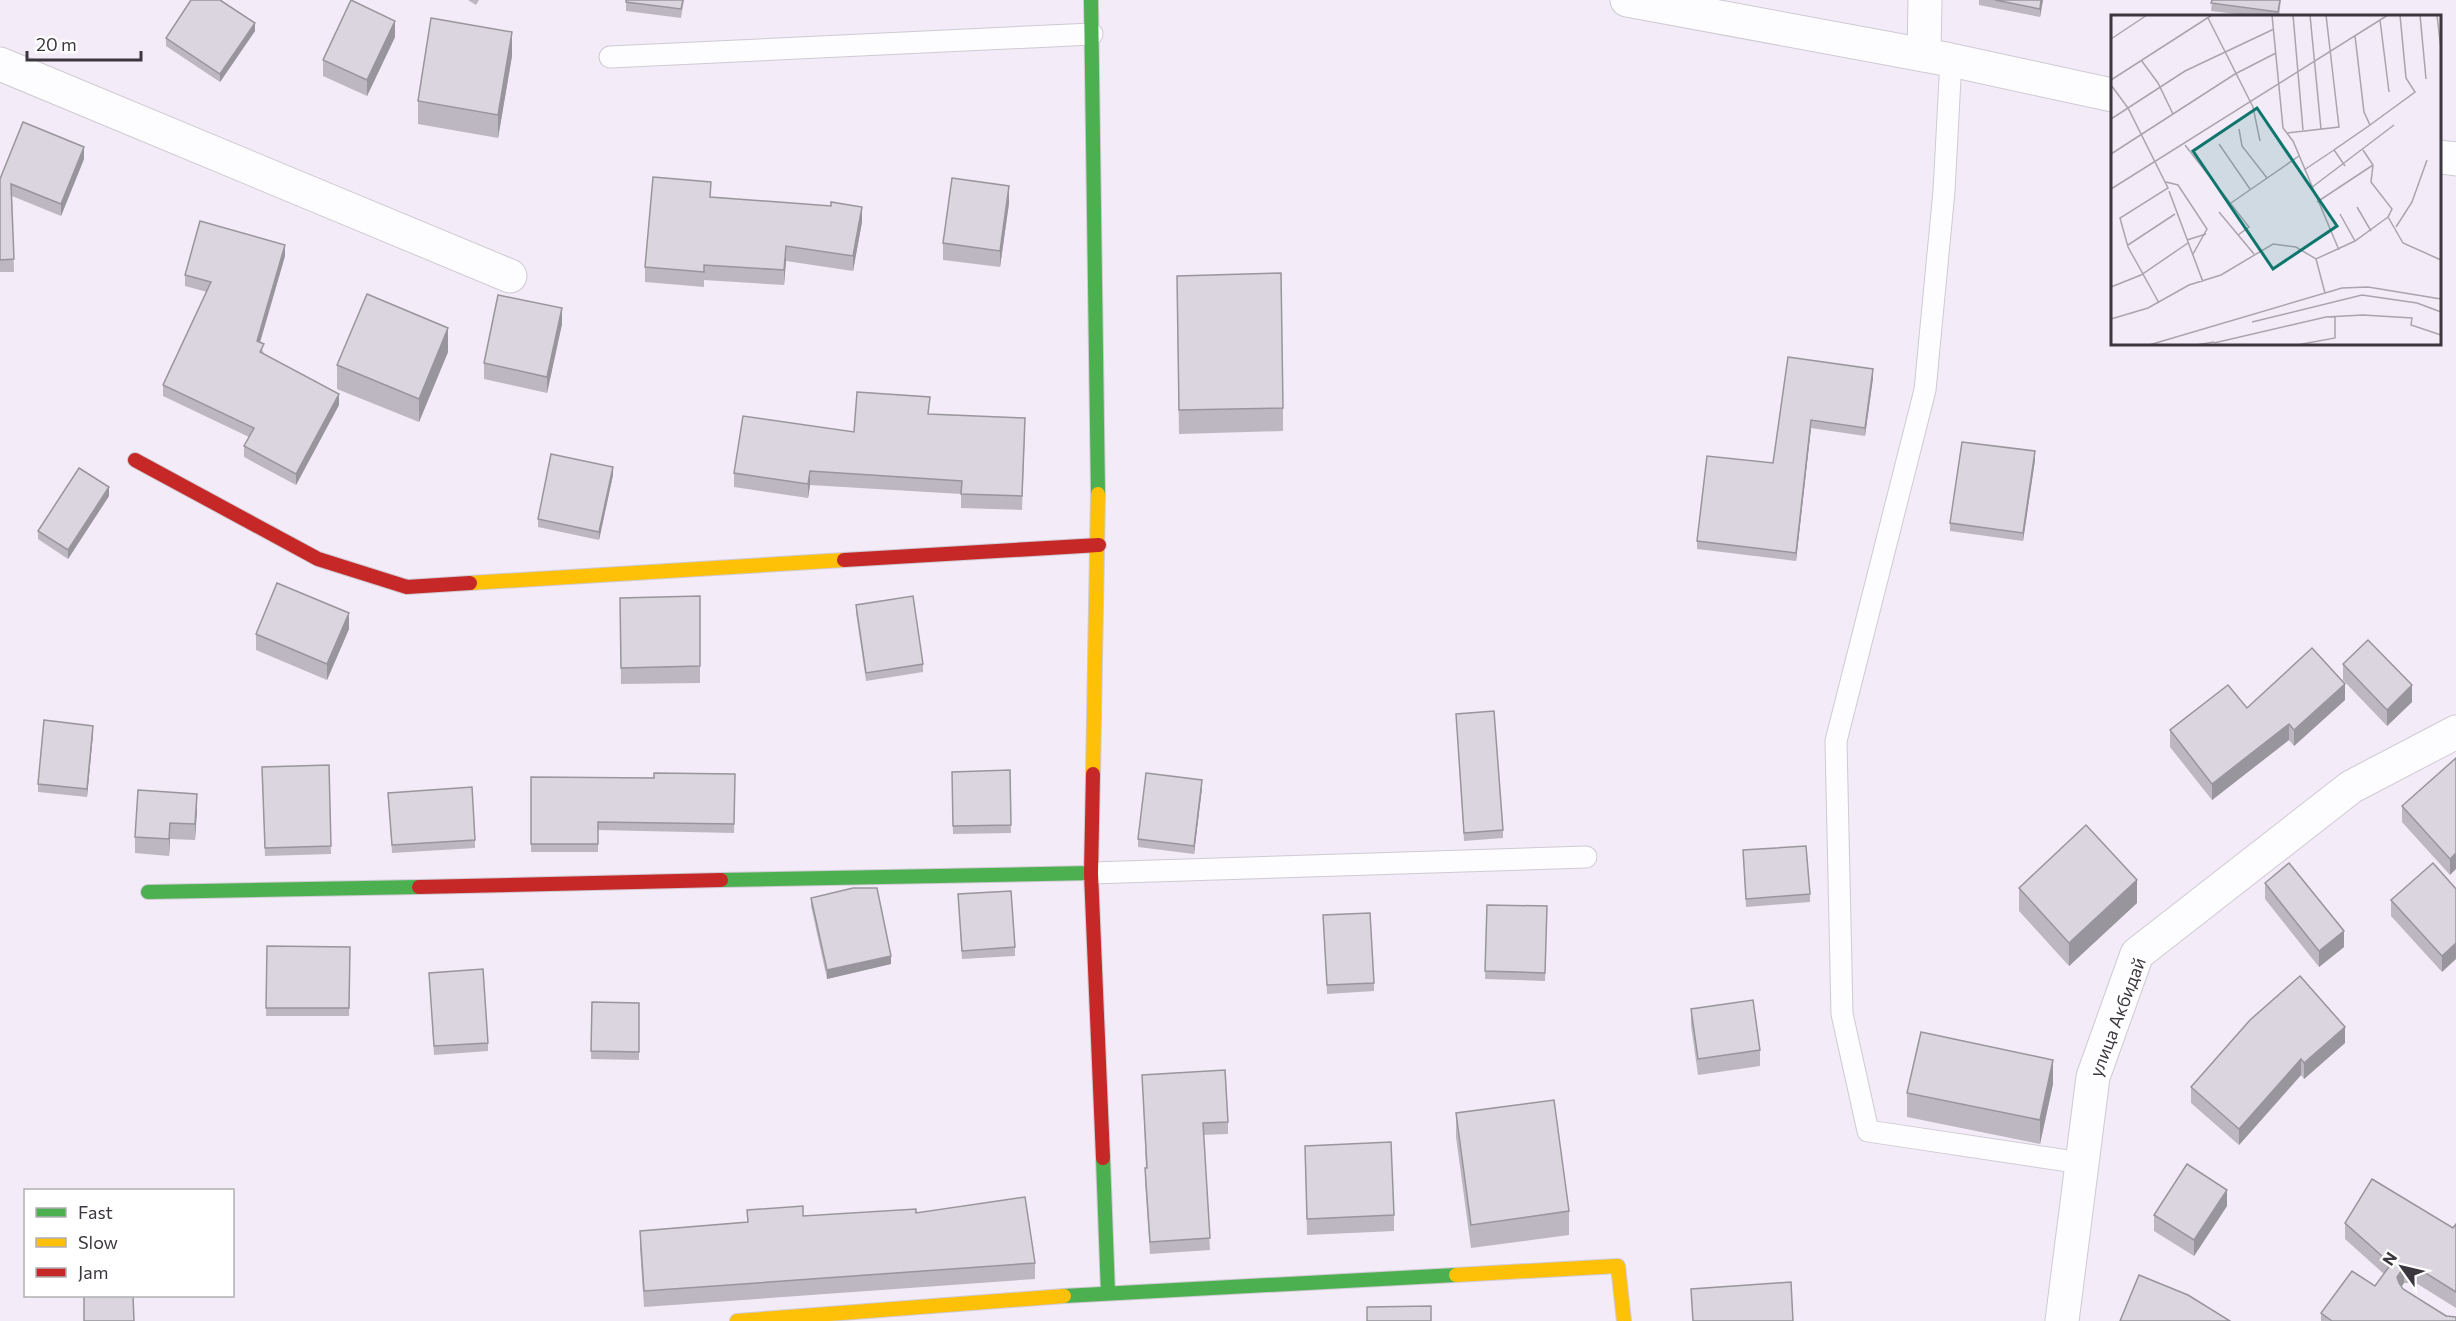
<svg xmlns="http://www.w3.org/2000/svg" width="2456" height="1321" font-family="Commissioner,sans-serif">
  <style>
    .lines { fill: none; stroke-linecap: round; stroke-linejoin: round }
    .lane-casing { stroke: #cfcad3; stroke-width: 23 }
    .street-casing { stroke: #cfcad3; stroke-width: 35 }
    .fast-casing { stroke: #cfcad3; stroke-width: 16 }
    .slow-casing { stroke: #cfcad3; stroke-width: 16 }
    .jam-casing { stroke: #cfcad3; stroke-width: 16 }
    .lane { stroke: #fdfcfe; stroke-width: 21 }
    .street { stroke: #fdfcfe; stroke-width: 33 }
    .fast { stroke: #4caf50; stroke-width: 14 }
    .slow { stroke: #ffc107; stroke-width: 14 }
    .jam { stroke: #c62828; stroke-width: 14 }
    .wall { fill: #bcb7c0 }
    .shaded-wall { fill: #99959c }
    .building { fill: #dbd5df; stroke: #99959c; stroke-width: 1.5 }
    .labels { text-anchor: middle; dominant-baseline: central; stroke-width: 6; stroke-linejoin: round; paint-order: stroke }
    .street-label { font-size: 18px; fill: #3c373f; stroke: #fff }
    .inset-road { fill: none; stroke: #aaa4ae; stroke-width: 1.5 }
    .view { fill: #0f766e; fill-opacity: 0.15; stroke: #0f766e; stroke-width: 3 }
    .inset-edge { fill: none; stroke: #3c373f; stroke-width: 3 }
  </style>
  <rect width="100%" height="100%" fill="#f3ecf8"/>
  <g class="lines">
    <g class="lane-casing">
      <g id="lane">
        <polyline points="610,57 1092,34"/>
        <polyline points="1951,60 1944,191 1925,390 1836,741 1842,1014 1868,1131 2082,1163"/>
        <polyline points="1091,873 1586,857"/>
      </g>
    </g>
    <g class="street-casing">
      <g id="street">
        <polyline points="1627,0 1951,60 2112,95"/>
        <polyline points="1924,55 1925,0"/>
        <polyline points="0,64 510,276"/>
        <polyline points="2440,157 2456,159"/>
        <polyline points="2062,1321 2093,1077 2137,954 2351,787 2456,732"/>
      </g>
    </g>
    <g class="fast-casing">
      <g id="fast">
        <polyline points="1091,0 1098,494"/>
        <polyline points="721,880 1091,873"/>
        <polyline points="148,892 419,887"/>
        <polyline points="1103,1158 1108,1293"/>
        <polyline points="1064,1296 1456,1275"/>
      </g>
    </g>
    <g class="slow-casing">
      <g id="slow">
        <polyline points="470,583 844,560"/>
        <polyline points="1093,774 1098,494"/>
        <polyline points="1456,1275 1618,1266 1624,1321"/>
        <polyline points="737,1321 1064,1296"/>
      </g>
    </g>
    <g class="jam-casing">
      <g id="jam">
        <polyline points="135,460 318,559 407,587 470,583"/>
        <polyline points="844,560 1099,545"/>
        <polyline points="1093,774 1091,873 1103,1158"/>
        <polyline points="419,887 721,880"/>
      </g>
    </g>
    <use href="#lane" class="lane"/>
    <use href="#street" class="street"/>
    <use href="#fast" class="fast"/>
    <use href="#slow" class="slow"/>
    <use href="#jam" class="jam"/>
  </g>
  <g class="wall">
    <polygon points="468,0 479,0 476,5"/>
    <polygon points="626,0 684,0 681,18 626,11"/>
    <polygon points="1979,0 2043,0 2040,17 1979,5"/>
    <polygon points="2212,0 2281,0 2279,16 2252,16 2211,11"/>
    <polygon points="255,31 220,82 166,46 166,38"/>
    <polygon points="395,37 367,96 323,76 323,60"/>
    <polygon points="512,56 498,138 418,124 418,101"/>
    <polygon points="84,159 61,216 12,196 14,272 0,272 0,179"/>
    <polygon points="711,197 862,222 853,271 786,261 784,285 704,280 704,287 645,282 645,267"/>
    <polygon points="1009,203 1000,267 943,260 943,243"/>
    <polygon points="285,256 260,343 264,354 339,405 296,485 244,457 244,446 249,437 163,396 163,385 207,292 185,286 185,275"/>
    <polygon points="1177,299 1283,408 1283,431 1179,434"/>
    <polygon points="562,324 547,393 484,379 484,363"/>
    <polygon points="448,352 419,422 337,389 337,365"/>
    <polygon points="1788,357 1873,378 1865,436 1811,428 1796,561 1697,549 1697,541 1773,463"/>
    <polygon points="929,414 1025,431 1022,510 961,508 961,494 810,485 808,498 734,487 734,473 854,432"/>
    <polygon points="2035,460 2023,541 1950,531 1950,523"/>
    <polygon points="613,475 599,540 538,527 538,519"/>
    <polygon points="109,496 68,559 38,539 38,531"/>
    <polygon points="700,596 700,683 621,684 620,598"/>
    <polygon points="856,605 923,664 923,672 866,681 856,613"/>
    <polygon points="349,629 327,680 256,650 256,634"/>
    <polygon points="2343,664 2412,702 2387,726 2343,680"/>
    <polygon points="2345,700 2294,746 2289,740 2212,800 2170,747 2170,730 2247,708"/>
    <polygon points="1456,714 1503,830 1503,838 1464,841"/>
    <polygon points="93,734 87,797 38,792 38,784"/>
    <polygon points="2456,758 2450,875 2402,822 2402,806"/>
    <polygon points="329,765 331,854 265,856 262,767"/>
    <polygon points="1010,770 1011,833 953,834 952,772"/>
    <polygon points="735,774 734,833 598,830 598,852 531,852 531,777 654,778"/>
    <polygon points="1202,788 1194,854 1138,847 1138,839"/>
    <polygon points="388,793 475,840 475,848 392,853"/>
    <polygon points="197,810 195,840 170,839 169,856 135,853 135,837"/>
    <polygon points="1743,850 1810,894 1810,902 1746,907"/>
    <polygon points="2265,883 2344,947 2319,967 2265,899"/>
    <polygon points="2019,888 2137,903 2069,966 2019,911"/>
    <polygon points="2456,889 2442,972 2391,916 2391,900"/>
    <polygon points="958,894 1015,947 1015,956 962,959"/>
    <polygon points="811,898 891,964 827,979 811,906"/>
    <polygon points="1487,905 1547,906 1545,981 1485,979"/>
    <polygon points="1323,915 1374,983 1374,991 1327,994"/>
    <polygon points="267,946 350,947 349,1016 266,1016"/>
    <polygon points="429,973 488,1043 488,1051 434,1055"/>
    <polygon points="592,1002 639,1003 639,1060 591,1059"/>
    <polygon points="1691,1009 1760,1050 1760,1066 1698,1075 1691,1025"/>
    <polygon points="2345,1043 2304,1079 2301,1075 2239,1145 2191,1103 2191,1087"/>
    <polygon points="1142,1075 1228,1122 1228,1134 1203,1135 1210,1250 1150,1254 1145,1180 1145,1168 1146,1168"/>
    <polygon points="2053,1084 2040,1144 1907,1117 1907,1093"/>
    <polygon points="1456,1113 1569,1211 1569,1235 1471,1248 1456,1137"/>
    <polygon points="1305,1146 1394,1215 1394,1231 1307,1235"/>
    <polygon points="2227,1206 2194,1256 2154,1231 2154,1215"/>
    <polygon points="747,1210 803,1216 916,1213 1035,1263 1035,1279 644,1307 640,1248 640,1231 747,1222"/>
    <polygon points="2345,1223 2453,1228 2456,1224 2456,1308 2416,1283 2404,1283 2401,1287 2403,1289 2456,1321 2321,1321 2321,1313 2375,1286 2384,1274 2345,1239"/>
  </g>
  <g class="shaded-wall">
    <polygon points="2041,0 2043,0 2040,17 2040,9"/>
    <polygon points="395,21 395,37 367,96 367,80"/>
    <polygon points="255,23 255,31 220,82 220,74"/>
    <polygon points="512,32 512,56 498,138 498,115"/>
    <polygon points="84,147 84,159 61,216 61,204"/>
    <polygon points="1009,186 1009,203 1000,267 1000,251"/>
    <polygon points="862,207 862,222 853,271 853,256"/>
    <polygon points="285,245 285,256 257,352 257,341"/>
    <polygon points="786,246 786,261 784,285 784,270"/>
    <polygon points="562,308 562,324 547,393 547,377"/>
    <polygon points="448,328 448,352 419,422 419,399"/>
    <polygon points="1873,369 1873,378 1865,436 1865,428"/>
    <polygon points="339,394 339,405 296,485 296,474"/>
    <polygon points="1811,420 1811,428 1796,561 1796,553"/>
    <polygon points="2035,451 2035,460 2023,541 2023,533"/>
    <polygon points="613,467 613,475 599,540 599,532"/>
    <polygon points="810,471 810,485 808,498 808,484"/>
    <polygon points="109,487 109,496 68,559 68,550"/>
    <polygon points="349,613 349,629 327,680 327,664"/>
    <polygon points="2345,684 2345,700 2294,746 2294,730"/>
    <polygon points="2412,685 2412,702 2387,726 2387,710"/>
    <polygon points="2289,724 2289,740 2212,800 2212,784"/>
    <polygon points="93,726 93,734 87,797 87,789"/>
    <polygon points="1202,780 1202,788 1194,854 1194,846"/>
    <polygon points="197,794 197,810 195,840 195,824"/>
    <polygon points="170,823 170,839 169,856 169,839"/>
    <polygon points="2456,853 2456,869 2450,875 2450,859"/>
    <polygon points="2137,880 2137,903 2069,966 2069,943"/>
    <polygon points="2344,931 2344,947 2319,967 2319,951"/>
    <polygon points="2456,943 2456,959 2442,972 2442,956"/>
    <polygon points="891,956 891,964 827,979 827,970"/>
    <polygon points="2345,1027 2345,1043 2304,1079 2304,1063"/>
    <polygon points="2301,1059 2301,1075 2239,1145 2239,1129"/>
    <polygon points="2053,1060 2053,1084 2040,1144 2040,1120"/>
    <polygon points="2227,1190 2227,1206 2194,1256 2194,1240"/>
    <polygon points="2404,1267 2404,1283 2397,1293 2397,1277"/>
  </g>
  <g class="building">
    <polygon points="191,0 220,0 255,23 220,74 166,38"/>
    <polygon points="351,0 395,21 367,80 323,60"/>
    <polygon points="626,0 683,0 681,9 626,2"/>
    <polygon points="1995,0 2041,0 2040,9"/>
    <polygon points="2212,0 2280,0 2278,12 2211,3"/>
    <polygon points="431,18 512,32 498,115 418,101"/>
    <polygon points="23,122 84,147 61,204 11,184 14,259 0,260 0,179"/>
    <polygon points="653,177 711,182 710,197 831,206 831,202 862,207 853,256 786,246 784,270 704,265 704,272 645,267"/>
    <polygon points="952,178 1009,186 1000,251 943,243"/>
    <polygon points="200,221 285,245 257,341 264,344 260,352 339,394 296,474 244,446 254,428 163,385 211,282 185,275"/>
    <polygon points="1281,273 1283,408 1179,410 1177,276"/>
    <polygon points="367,294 448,328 419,399 337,365"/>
    <polygon points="498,295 562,308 547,377 484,363"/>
    <polygon points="1788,357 1873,369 1865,428 1811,420 1796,553 1697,541 1707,456 1773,463"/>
    <polygon points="857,392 930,397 928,414 1025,418 1022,496 961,494 962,481 810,471 808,484 734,473 743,416 854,432"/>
    <polygon points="1962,442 2035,451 2023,533 1950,523"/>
    <polygon points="551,454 613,467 599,532 538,519"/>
    <polygon points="79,468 109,487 68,550 38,531"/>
    <polygon points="277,583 349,613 327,664 256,634"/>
    <polygon points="700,596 700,666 621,668 620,598"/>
    <polygon points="913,596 923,664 866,673 856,605"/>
    <polygon points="2368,640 2412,685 2387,710 2343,664"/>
    <polygon points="2312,648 2345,684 2294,730 2289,724 2212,784 2170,730 2228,685 2247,708"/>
    <polygon points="1494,711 1503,830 1464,833 1456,714"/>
    <polygon points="44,720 93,726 87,789 38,784"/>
    <polygon points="2456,758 2456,853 2450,859 2402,806"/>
    <polygon points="329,765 331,846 265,848 262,767"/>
    <polygon points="1010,770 1011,825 953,826 952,772"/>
    <polygon points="654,773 735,774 734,824 598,822 598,844 531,844 531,777 654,778"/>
    <polygon points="1146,773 1202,780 1194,846 1138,839"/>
    <polygon points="472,787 475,840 392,845 388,793"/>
    <polygon points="138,790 197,794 195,824 170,823 169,839 135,837"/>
    <polygon points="2086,825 2137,880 2069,943 2019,888"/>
    <polygon points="1806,846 1810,894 1746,899 1743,850"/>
    <polygon points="2289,863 2344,931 2319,951 2265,883"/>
    <polygon points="2433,863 2456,889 2456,943 2442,956 2391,900"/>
    <polygon points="853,888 877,888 891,956 827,970 811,898"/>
    <polygon points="1011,891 1015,947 962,951 958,894"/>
    <polygon points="1487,905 1547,906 1545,973 1485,971"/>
    <polygon points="1370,913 1374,983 1327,985 1323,915"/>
    <polygon points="267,946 350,947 349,1008 266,1008"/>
    <polygon points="483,969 488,1043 434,1046 429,973"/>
    <polygon points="2300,976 2345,1027 2304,1063 2301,1059 2239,1129 2191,1087 2250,1020"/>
    <polygon points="1753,1000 1760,1050 1698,1059 1691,1009"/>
    <polygon points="592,1002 639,1003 639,1052 591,1051"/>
    <polygon points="1921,1032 2053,1060 2040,1120 1907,1093"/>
    <polygon points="1225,1070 1228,1122 1203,1123 1210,1238 1150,1242 1145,1168 1147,1168 1142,1075"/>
    <polygon points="1554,1100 1569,1211 1471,1225 1456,1113"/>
    <polygon points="1391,1142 1394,1215 1307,1219 1305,1146"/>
    <polygon points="2187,1164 2227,1190 2194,1240 2154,1215"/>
    <polygon points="2372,1179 2453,1228 2456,1224 2456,1292 2416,1267 2404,1267 2397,1277 2399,1283 2403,1289 2446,1316 2456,1317 2456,1321 2332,1321 2321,1313 2352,1271 2375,1286 2391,1264 2345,1223"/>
    <polygon points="1025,1197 1035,1263 644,1291 640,1231 748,1222 747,1210 803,1206 803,1216 916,1209 916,1213"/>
    <polygon points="2139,1275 2188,1295 2230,1321 2120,1321"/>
    <polygon points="1791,1282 1793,1321 1693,1321 1691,1289"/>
    <polygon points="84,1296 133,1296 134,1321 84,1321"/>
    <polygon points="1431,1306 1431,1321 1367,1321 1367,1307"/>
  </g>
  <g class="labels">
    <g class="street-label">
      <text transform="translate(2117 1017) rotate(-69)">улица Акбидай</text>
    </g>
  </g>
  <g transform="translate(2111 15)">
    <rect width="330" height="330" fill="#f3ecf8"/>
    <path class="inset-road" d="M161,0L172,113L182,126L228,235M182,0L192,115M199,0L210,114M309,0L315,64M326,0L330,34M97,3L142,92L149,126M269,5L278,77M0,24L36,0M30,45L47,68L62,99M0,65L101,0M0,70L17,93L57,173L9,203L17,232L48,288M0,104L74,56L163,14M259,110L304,77L295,63L289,0M128,114L131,131L156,163M176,118L228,112L215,0M108,129L139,174M74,130L138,212L127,220M252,135L262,150L260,167L281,194L277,202M0,139L124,59L165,38M234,151L223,135L259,110L253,97L244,21M193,155L223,135M55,167L67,170L96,214L82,239M200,173L283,110M0,174L277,0M58,176L92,267M206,187L262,150M120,188L188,141M246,192L260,216M108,197L143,239M229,199L244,226M285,212L301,187L316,145M76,225L95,219M17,230L64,199M205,244L214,278M0,272L30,260L77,228M0,304L37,293L78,270L110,260L162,229L185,232L205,244L244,226L277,202L292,228L330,245M141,307L251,280L306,288L330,297M103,328L215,302L252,300L301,303L300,310L330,320M38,330L231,273L257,272L330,284M85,330L103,327M186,330L224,323V302"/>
    <path class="view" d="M146,93L226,211L162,254L82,136Z"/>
    <rect width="330" height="330" class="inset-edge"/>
  </g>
  <rect x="24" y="1189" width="210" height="108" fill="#ffffff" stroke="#b1afb2" stroke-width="1.5"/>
  <rect x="36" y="1208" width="30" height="9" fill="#4caf50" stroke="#b1afb2" stroke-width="1.5"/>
  <text x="78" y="1219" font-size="18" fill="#3c373f">Fast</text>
  <rect x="36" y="1238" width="30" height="9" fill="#ffc107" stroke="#b1afb2" stroke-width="1.5"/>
  <text x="78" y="1249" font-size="18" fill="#3c373f">Slow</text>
  <rect x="36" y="1268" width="30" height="9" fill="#c62828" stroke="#b1afb2" stroke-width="1.5"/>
  <text x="78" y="1279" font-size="18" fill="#3c373f">Jam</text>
  <g transform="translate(2402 1267) rotate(304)" stroke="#ffffff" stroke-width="4.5" paint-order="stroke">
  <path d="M0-4.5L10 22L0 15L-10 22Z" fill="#3c373f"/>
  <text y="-9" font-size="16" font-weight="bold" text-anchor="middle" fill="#3c373f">N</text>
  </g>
  <path d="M27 51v9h114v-9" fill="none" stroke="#3c373f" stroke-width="3"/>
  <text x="36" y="51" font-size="18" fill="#3c373f" stroke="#ffffff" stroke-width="4.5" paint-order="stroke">20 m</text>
</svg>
